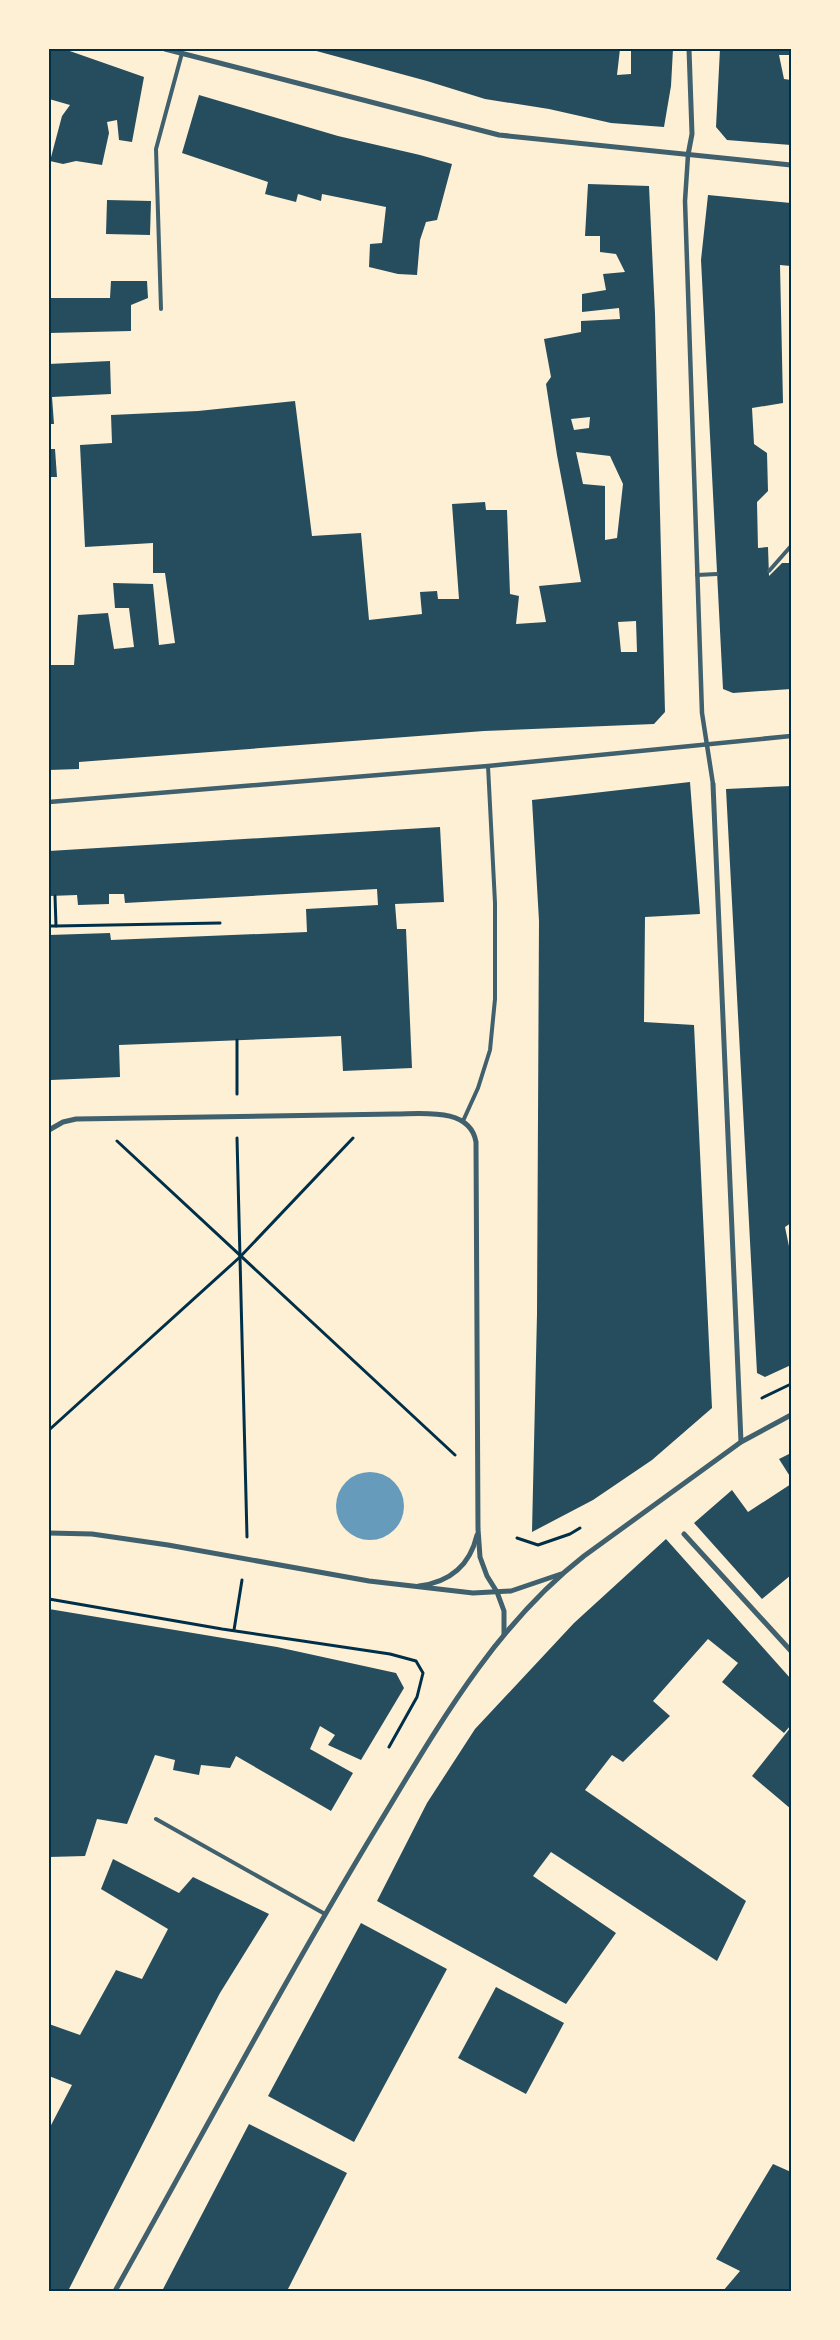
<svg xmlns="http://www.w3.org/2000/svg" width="840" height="2340" font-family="Inter,sans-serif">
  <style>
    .water { fill: #669bbc }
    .building { fill: #264d5e; fill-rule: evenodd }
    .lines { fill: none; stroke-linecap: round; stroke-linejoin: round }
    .path { stroke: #003049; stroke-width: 3 }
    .service { stroke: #3f606c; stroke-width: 4 }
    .pedestrian { stroke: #3f606c; stroke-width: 4.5 }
    .minor { stroke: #3f606c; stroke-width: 5 }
    .neatline { fill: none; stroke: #003049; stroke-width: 2 }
  </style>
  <rect width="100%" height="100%" fill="#fdf0d5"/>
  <circle class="water" cx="370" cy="1506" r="34"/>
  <g class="building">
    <polygon points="49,49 64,49 144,77 132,142 119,140 117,120 107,122 109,133 102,165 76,161 63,164 50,161 62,116 70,105 49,99"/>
    <polygon points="309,49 620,49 617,75 631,74 631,49 673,49 671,86 664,127 611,123 549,109 485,99 427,81"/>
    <polygon points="720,49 791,49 791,55 779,55 784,79 791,80 791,145 727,140 716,127"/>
    <polygon points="199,95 338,136 420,155 452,164 437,220 426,222 420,240 417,275 398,274 369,267 370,244 382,243 386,207 322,194 321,201 298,194 296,202 265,194 268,182 182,153"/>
    <path d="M588,184L649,186L655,314L665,712L654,724L484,731L79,762V769L49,770V665H74L78,615L108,613L114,649L134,647L129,608H115L113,583L153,584L159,645L175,643L165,573H153V543L85,547L80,445L112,443L111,415L198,411L295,401L312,536L361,533L369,620L422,614L420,592L437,591L438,599H459L452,504L485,502L486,510H507L510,594L519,596L516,624L546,622L539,586L581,582L557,455L546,384L551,377L544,339L581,332V321L620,319L619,308L582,312V294L606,290L603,274L625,272L616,254L600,252V236H585ZM590,417L589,428L574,430L571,419ZM576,452L610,456L623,484L617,538L605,540V486L583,484ZM636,621L637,652H621L618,622Z"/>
    <polygon points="708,195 791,203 791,266 780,265 783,403 752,408 754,444 767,453 768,491 757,502 758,548 768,547 769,576 782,563 791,563 791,689 733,693 723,689 701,260"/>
    <polygon points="107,200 151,201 150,235 106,234"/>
    <polygon points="111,281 147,281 148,298 131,305 131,331 49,333 49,298 110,298"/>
    <polygon points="110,361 111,394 52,397 54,424 49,424 49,364"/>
    <polygon points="49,449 55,449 57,477 49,477"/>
    <polygon points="690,782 700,914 645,917 644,1022 694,1025 712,1408 652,1460 593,1500 532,1532 537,1314 539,921 532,800"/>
    <polygon points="791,786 791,1223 785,1227 791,1256 791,1365 765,1377 757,1373 726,789"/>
    <polygon points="440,827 444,902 395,904 397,929 406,929 412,1068 343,1071 341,1036 119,1045 120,1077 51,1080 49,935 110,933 111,940 307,932 306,909 378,905 377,889 125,903 124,894 109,894 109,904 78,905 77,895 49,896 49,851"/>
    <polygon points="791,1453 791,1478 779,1459"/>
    <polygon points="791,1484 791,1575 762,1599 694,1523 732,1490 748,1512"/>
    <polygon points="666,1539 791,1679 791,1725 784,1733 722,1682 738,1663 708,1639 653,1701 670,1716 623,1762 612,1755 585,1790 746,1901 717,1961 551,1852 533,1876 616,1933 566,2004 377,1901 427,1803 475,1729 574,1623"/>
    <polygon points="49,1609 277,1647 396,1673 404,1688 361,1760 328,1745 335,1735 320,1726 310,1749 353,1773 331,1811 236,1756 230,1768 201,1765 199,1775 173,1770 175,1760 155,1755 127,1824 97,1819 85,1856 49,1857"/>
    <polygon points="791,1727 791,1809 752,1776"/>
    <polygon points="113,1859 179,1893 193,1877 269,1914 220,1993 198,2035 68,2291 49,2291 49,2129 72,2085 49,2076 49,2024 80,2035 116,1970 142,1979 168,1929 101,1889"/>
    <polygon points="361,1923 447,1969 354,2142 268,2096"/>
    <polygon points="496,1987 564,2023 526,2094 458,2058"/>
    <polygon points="249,2124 347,2173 287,2291 162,2291"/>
    <polygon points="773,2164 791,2172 791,2291 723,2291 740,2271 716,2259"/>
  </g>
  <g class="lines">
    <g class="path">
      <polyline points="49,926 56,926 55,896"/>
      <polyline points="56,926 220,923"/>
      <polyline points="237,1040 237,1094"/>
      <polyline points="237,1138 247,1537"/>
      <polyline points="117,1141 455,1455"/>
      <polyline points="762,1398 791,1384"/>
      <polyline points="49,1430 240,1257 353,1138"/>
      <polyline points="517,1538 538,1545 570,1534 580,1528"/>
      <polyline points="49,1599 222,1629 390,1654 416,1661 423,1673 417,1697 389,1747"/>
      <polyline points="234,1630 242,1580"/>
    </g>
    <g class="service">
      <polyline points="161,309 156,149 182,53"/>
      <polyline points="769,571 791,546"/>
      <polyline points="697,575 717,574"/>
      <polyline points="463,1121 478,1088 490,1050 495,999 495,903 488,766"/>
      <polyline points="156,1819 325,1914"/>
    </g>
    <g class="pedestrian">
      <polyline points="688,155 685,201 702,713 713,784"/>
      <polyline points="49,802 488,766 791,736"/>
    </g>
    <g class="minor">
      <polyline points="165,49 499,135 791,165"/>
      <polyline points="688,155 692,134 689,49"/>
      <polyline points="713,784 741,1442"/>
      <path d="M49,1130L63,1122L76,1119L395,1114C422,1114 470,1107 476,1142L478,1529L480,1557L487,1576L497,1592L504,1611V1634"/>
      <polyline points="49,1533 92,1534 168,1545 369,1581 473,1593 511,1591 561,1574"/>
      <polyline points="684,1534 791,1651"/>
      <path d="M419,1586C450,1582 470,1565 477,1535"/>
      <path d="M115,2291C202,2136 285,1979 377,1827C436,1730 493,1627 584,1556L741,1442L791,1415"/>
    </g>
  </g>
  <rect width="840" height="2340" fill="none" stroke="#fdf0d5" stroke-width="100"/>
  <rect x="50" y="50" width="740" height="2240" class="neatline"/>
</svg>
